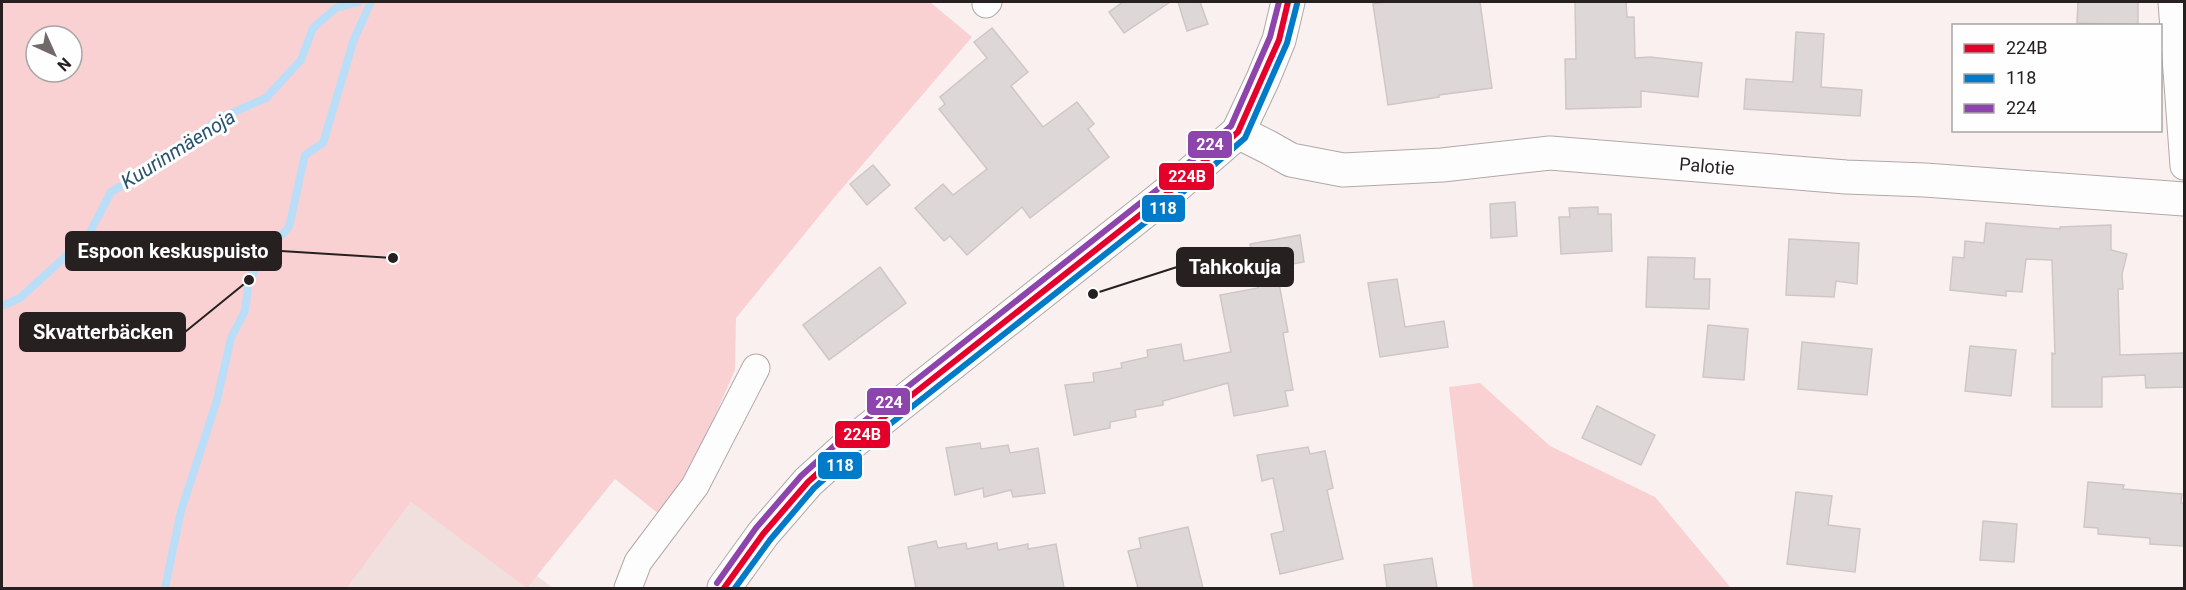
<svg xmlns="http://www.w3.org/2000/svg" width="2186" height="590" font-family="Roboto,sans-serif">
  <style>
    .built { fill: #f1dfde }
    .green { fill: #f9d1d2; fill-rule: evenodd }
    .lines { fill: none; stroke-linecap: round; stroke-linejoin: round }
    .stream { stroke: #badef8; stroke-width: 8 }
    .building { fill: #ded7d7; stroke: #cfc7c7; stroke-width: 1.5 }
    .street-casing { stroke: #b0a8a8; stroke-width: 29 }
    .secondary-casing { stroke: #b0a8a8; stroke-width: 35 }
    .street { stroke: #fefdfd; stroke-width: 27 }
    .secondary { stroke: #fefdfd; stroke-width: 33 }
    .bus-1-casing { stroke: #fefefe; stroke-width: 10 }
    .bus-2-casing { stroke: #fefefe; stroke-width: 10 }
    .bus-3-casing { stroke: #fefefe; stroke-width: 10 }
    .bus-1 { stroke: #e4002b; stroke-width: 6 }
    .bus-2 { stroke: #007ac9; stroke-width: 6 }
    .bus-3 { stroke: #8e44ad; stroke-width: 6 }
    .labels { text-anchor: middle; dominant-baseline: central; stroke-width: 6; stroke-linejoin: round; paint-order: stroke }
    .street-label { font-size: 18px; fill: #272020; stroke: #fefefe }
    .water-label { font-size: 20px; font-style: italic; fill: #29546d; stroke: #fefefe }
    .leader { fill: none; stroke: #272020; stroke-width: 2 }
    .callout-dot { fill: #272020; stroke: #fefefe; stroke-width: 2 }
    .callout { fill: #272020; stroke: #272020; stroke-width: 2 }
    .callout-label { font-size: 20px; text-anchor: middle; font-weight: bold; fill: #fff }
    .line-badge { stroke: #fefefe; stroke-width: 2 }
    .badge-label { font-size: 16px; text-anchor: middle; font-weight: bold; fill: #fff }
  </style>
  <rect width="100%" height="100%" fill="#faf0f0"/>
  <polygon class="built" points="411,502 527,587 536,575 553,588 347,588"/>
  <g class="green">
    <path d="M2,2H930L972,37L833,199L736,318L735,370L680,495L659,514L615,479L527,588L411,502L347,588H2ZM36,36H72V72H36Z"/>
    <polygon points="1480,383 1550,446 1655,497 1731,588 1473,588 1449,387"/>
  </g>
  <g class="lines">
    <g class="stream">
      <polyline points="2,306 20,298 88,236 111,192 150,169 221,118 266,98 301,60 313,28 336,8 359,2"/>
      <polyline points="165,588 181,511 217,400 231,338 245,311 249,280 265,253 289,227 305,155 323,143 354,39 371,2"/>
    </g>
  </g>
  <g class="building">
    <polygon points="1123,2 1170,2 1124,33 1109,12"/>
    <polygon points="1178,2 1200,2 1208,24 1187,31"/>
    <polygon points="1386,2 1480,2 1492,88 1439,95 1439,97 1388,105 1373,4"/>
    <polygon points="1575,2 1626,2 1627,17 1634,17 1635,58 1650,57 1702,63 1698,97 1641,91 1641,107 1566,109 1565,59 1576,59"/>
    <polygon points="2078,2 2138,2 2138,25 2077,23"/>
    <polygon points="992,28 1028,72 1011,86 1043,127 1077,102 1094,124 1088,129 1109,157 1030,218 1022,207 967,255 950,236 944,241 915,208 943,184 953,195 987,169 939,109 945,104 940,97 987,58 974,42"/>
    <polygon points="1796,32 1824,34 1821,87 1862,90 1860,116 1744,109 1746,79 1793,82"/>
    <polygon points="873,165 890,185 867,205 850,184"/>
    <polygon points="1515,202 1517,236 1491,238 1490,204"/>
    <polygon points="1598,207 1598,214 1611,214 1612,251 1561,254 1559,217 1570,217 1569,208"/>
    <polygon points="1986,223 2060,229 2060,227 2111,225 2111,250 2127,254 2122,274 2123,289 2118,289 2120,355 2184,353 2184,387 2146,388 2145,375 2102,377 2102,407 2052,407 2052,353 2055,354 2052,260 2026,259 2022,292 2006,291 2006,296 1950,290 1953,257 1964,258 1965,241 1984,243"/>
    <polygon points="1300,235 1304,262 1276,267 1288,332 1283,333 1293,390 1285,391 1288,406 1234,416 1228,383 1163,401 1163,405 1135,410 1136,417 1110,422 1110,428 1074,435 1065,385 1094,382 1093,373 1122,368 1121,363 1148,357 1147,350 1181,344 1184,361 1231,352 1220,295 1258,288 1250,244"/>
    <polygon points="1789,239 1859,243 1857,284 1836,281 1834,297 1786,295"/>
    <polygon points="1648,257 1695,258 1694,279 1710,279 1709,309 1646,307"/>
    <polygon points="880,267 906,303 829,360 803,325"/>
    <polygon points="1397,279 1405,327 1444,321 1448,347 1380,357 1368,283"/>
    <polygon points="1708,325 1748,329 1744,380 1703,377"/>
    <polygon points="1802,342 1872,349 1867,395 1798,389"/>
    <polygon points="1970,346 2016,350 2011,396 1965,391"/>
    <polygon points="1597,406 1655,435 1641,465 1582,438"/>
    <polygon points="980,443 981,449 1008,445 1010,453 1038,448 1045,493 1013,497 1011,490 984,497 983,488 955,495 946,448"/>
    <polygon points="1308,447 1310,454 1325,451 1333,488 1327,490 1343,559 1280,574 1271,534 1284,531 1273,478 1262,481 1257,455"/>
    <polygon points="2088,482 2124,485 2123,489 2182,494 2181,503 2184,503 2184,546 2150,544 2150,538 2098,534 2098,528 2084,527"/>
    <polygon points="1796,492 1832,496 1828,525 1860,529 1855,572 1787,564"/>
    <polygon points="1983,521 2017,524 2014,562 1980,560"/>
    <polygon points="1188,527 1203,588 1138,588 1128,551 1141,548 1139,538"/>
    <polygon points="936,541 938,548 966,543 967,549 997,543 998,550 1028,544 1028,549 1056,544 1064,588 916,588 908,547"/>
    <polygon points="1432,558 1437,588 1387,588 1384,565"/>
  </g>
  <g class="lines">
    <g class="street-casing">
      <g id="street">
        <polyline points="2172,2 2184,166"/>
        <polyline points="986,4 988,2"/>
        <polyline points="628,588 638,562 695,486 756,368"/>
      </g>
    </g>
    <g class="secondary-casing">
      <g id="secondary">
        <polyline points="1238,132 1268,147 1291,160 1343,170 1442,165 1550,153 1846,177 1925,180 2184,199"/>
        <polyline points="724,588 763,534 808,482 850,444 1169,192 1238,132 1263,79 1279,40 1288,2"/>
      </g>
    </g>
    <use href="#street" class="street"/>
    <use href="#secondary" class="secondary"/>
    <g class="bus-1-casing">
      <polyline id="bus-1" points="724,588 763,534 808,482 850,444 1169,192 1238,132 1279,40 1288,2"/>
    </g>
    <g class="bus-2-casing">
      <polyline id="bus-2" points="735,588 770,540 814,488 856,451 1175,199 1245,138 1287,43 1297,4"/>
    </g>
    <g class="bus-3-casing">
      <polyline id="bus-3" points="717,583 756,528 801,476 844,437 1163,185 1231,126 1270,37 1279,2"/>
    </g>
    <use href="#bus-1" class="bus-1"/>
    <use href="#bus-2" class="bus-2"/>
    <use href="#bus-3" class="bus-3"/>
  </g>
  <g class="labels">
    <g class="street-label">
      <text transform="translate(1707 166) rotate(5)">Palotie</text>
    </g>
    <g class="water-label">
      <text transform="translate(178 149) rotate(-32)">Kuurinmäenoja</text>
    </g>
  </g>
  <path class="leader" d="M393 258L281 251M1093 294L1177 267M249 280L185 332"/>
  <g class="callout-dot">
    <circle cx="393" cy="258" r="6"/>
    <circle cx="1093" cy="294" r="6"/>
    <circle cx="249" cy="280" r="6"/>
  </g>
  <g class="callout">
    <rect x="66" y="232" width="215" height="38" rx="6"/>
    <rect x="1177" y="248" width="116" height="38" rx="6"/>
    <rect x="20" y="313" width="165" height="38" rx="6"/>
  </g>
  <g class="callout-label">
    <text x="173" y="258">Espoon keskuspuisto</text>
    <text x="1235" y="274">Tahkokuja</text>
    <text x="103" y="339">Skvatterbäcken</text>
  </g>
  <g class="line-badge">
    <rect x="1187" y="130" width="46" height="29" rx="6" fill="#8e44ad"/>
    <rect x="1158" y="162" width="57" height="29" rx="6" fill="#e4002b"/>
    <rect x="1141" y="194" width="45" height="29" rx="6" fill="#007ac9"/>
    <rect x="866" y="387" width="45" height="29" rx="6" fill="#8e44ad"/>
    <rect x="834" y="420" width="57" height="29" rx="6" fill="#e4002b"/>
    <rect x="817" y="451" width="46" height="29" rx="6" fill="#007ac9"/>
  </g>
  <g class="badge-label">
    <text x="1210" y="150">224</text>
    <text x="1187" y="182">224B</text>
    <text x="1163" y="214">118</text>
    <text x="889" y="408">224</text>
    <text x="862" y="440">224B</text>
    <text x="840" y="471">118</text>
  </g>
  <rect width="2186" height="590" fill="none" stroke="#272020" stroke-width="6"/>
  <rect x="1952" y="24" width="210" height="108" fill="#fefefe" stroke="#a8a5a5" stroke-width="1.5"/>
  <rect x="1964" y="44" width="30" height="9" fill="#e4002b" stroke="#a8a5a5" stroke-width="1.5"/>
  <text x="2006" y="54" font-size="18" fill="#272020">224B</text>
  <rect x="1964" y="74" width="30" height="9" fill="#007ac9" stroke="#a8a5a5" stroke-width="1.5"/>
  <text x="2006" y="84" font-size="18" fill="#272020">118</text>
  <rect x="1964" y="104" width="30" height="9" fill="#8e44ad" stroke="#a8a5a5" stroke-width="1.5"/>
  <text x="2006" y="114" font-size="18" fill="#272020">224</text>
  <g transform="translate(54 54) rotate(135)"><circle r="28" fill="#fefefe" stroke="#a8a5a5" stroke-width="1.5"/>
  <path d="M0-4.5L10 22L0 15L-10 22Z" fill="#716969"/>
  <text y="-9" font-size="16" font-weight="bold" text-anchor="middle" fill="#272020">N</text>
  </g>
</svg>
